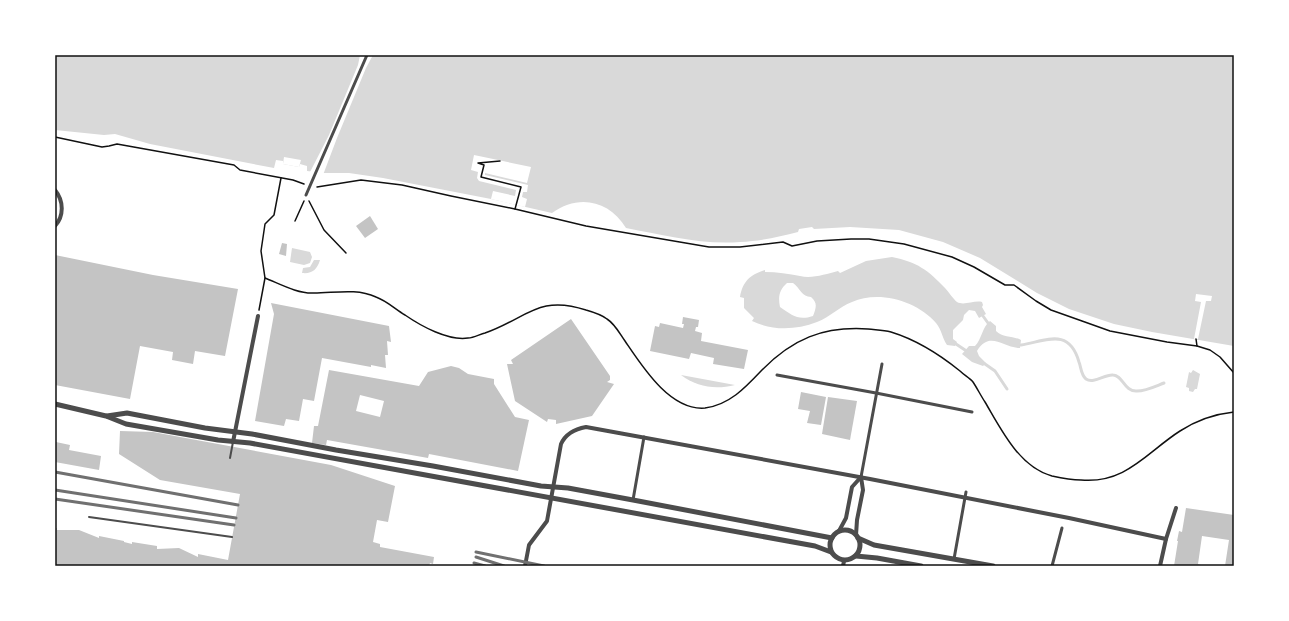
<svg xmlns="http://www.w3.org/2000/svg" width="1289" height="621" font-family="Cabin,sans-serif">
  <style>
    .water { fill: #d9d9d9; fill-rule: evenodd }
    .pier { fill: #fff }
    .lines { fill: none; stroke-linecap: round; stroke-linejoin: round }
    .stream { stroke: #d9d9d9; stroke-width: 3 }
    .building { fill: #c4c4c4; fill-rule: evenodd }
    .path { stroke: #111; stroke-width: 1.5 }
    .service { stroke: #4c4c4c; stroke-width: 2 }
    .pedestrian { stroke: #4c4c4c; stroke-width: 3 }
    .minor { stroke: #4c4c4c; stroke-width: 4 }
    .tertiary { stroke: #4c4c4c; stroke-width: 5 }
    .rail { stroke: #707070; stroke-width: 3 }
    .neatline { fill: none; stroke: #111; stroke-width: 1.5 }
  </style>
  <rect width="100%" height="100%" fill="#fff"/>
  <g class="water">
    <path d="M55,55H1234V346L1152,332L1114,324L1069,309L1037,293L980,258L943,242L899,230L850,227L814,229L812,227L799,229L798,232C779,237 760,241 740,242C702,245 663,235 626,228C609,200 578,194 552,213L491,199L383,178L349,173H324L307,171V166L300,164L299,167L283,164V161L276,160L274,168L150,144L115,134L104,135L55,130Z"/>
    <polygon points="292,248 310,252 312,257 310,263 304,265 290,262"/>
    <path d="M892,257C917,262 928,270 945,288C949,292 953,299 957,302C964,306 974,300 982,302L983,305L982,307L986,314L979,318L975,311L969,310L964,315L963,320L953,330V339L957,342L955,346L947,345C942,338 942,330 936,323C917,301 879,290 852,302C839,307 830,317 817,322C796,330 773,331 752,321L754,318L744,308V298L740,297C743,281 750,275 765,270V272C777,272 789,274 800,276C812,279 826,274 838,271L840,273L866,261ZM787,283H793C800,288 802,297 811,297C818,303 816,308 813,316C798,321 792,315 780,307C778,297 779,290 787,283Z"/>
    <path d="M314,260H320C317,270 312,274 302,273L303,268L310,267Z"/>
    <path d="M990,321L996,326V331C1003,338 1014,336 1021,340L1020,348C1003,348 990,330 977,351L979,356L986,363L983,366L972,362L962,354L969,346H975C982,339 982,327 990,321Z"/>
    <polygon points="1193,370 1200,374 1197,389 1195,389 1193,392 1189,391 1189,388 1186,387 1189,372 1191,373"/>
    <path d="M681,375L735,385C715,390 697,387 681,375Z"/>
  </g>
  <g class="pier">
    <polygon points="360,55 373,55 366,68 337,138 323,175 309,174 329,135 358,65"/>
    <polygon points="474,155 531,167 527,183 485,173 485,175 528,185 527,192 523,192 522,197 527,199 525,207 491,199 493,191 515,196 516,190 479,181 477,178 478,172 471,170"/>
    <polygon points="284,157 301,160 299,167 283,164"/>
    <polygon points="1196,294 1212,296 1211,301 1206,301 1198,339 1194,339 1201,302 1195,301"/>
  </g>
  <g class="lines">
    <g class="stream">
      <polyline points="983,316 988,323"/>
      <polyline points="956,344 965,350"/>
      <path d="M1021,345C1046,341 1069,327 1079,362C1081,367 1081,375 1086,379C1094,384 1105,374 1113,375C1123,375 1124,392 1137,391C1146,391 1156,386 1164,383"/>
      <polyline points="985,364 995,371 1007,389"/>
    </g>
  </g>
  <g class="building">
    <polygon points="370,216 378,229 365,238 356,226"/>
    <polygon points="282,243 287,244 286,256 279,254"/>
    <polygon points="55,255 153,275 238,289 225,356 195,351 193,364 172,360 173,352 140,346 130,399 55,385"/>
    <polygon points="271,303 389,326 391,342 387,341 388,355 385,355 386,368 371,365 371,367 322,358 314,401 303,399 299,421 286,419 284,426 255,421 274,314"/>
    <polygon points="683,317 699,320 698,327 696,327 695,331 702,333 701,341 748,350 744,369 713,364 714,358 691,353 689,359 650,351 655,326 659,327 660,323 683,328 684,324 682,324"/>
    <polygon points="571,319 610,376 610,380 607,382 614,384 592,416 556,424 556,420 548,419 547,422 515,401 507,364 513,364 511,360"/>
    <path d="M451,366L459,368L468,374L494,379V384L515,417L529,420L518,471L429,454L428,458L327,440L326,445L312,443L314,426H318L329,370L419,386L428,372ZM360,395L384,401L380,417L356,411Z"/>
    <polygon points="801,392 826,397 821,425 807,423 810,411 798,409"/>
    <polygon points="828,397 857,401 850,440 822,434"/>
    <polygon points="120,431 153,432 331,465 395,486 388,522 377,520 373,542 380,544 380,547 434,557 433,564 430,563 429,566 55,566 55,528 57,528 57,530 79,530 99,538 99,536 124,541 124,542 132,544 132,542 157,546 157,549 179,548 198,557 198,554 228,560 240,494 160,480 119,454"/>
    <polygon points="56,442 70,445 69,450 101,456 99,470 55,462"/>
    <polygon points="1186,508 1234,515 1234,566 1225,566 1229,540 1202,536 1198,564 1204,566 1174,566 1178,541 1177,541 1179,531 1182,532"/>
  </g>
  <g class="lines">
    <g class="path">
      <polyline points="55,137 102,147 109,146 117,144 234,165 240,170 293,180 304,184"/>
      <polyline points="500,161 478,163 484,165 481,177 521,187 515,209"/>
      <polyline points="317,187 361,180 402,185 451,196 515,209 586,226 709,247 740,247 783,242 792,246 817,241 851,239 869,239 904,244 952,257 974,267 1005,285 1014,285 1036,301 1051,310 1082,321 1110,331 1167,342 1197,346 1210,350 1220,357 1234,373"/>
      <polyline points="309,201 324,230 346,253"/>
      <polyline points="295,221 304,201"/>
      <path d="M265,278C280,284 298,294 314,293C335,293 356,288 376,297C387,301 395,309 405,315C421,326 448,341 468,338C474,338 480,334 485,333C526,319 538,294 586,310C593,312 602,315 607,319C615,324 620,334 625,341C642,366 670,411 705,408C729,405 745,388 761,371C792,339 823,326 868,329C876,330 883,330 891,332C917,340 939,354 960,371C964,375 970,378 973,382C977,388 981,396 985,402C1001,429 1019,467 1052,476C1061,478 1072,480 1081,480C1126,484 1147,452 1180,431C1197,420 1215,414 1234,412"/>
      <polyline points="259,310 265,278 261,251 265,224 274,215 281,178"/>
      <polyline points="1196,339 1197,346"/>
    </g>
    <g class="service">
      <polyline points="230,458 233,442"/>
      <polyline points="89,517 232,537"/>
    </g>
    <g class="pedestrian">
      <polyline points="306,195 367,55"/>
      <polyline points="777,375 876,393 972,412"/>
      <polyline points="861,477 882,364"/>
      <polyline points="633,500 644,437"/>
      <polyline points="954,559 966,492"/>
      <polyline points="1052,566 1062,528"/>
    </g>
    <g class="minor">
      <path d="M55,190C64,201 64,216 55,226"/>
      <polyline points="233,442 258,316"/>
      <polyline points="839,531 846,518 852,487 861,477"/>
      <polyline points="856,535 857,520 863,490 861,477"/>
      <path d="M525,566L529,545L547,521L561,444C566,433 575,429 586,427L870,479L1069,518L1166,539"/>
      <polyline points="843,566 844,561"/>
      <polyline points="1160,566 1166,539 1176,508"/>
    </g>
    <g class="tertiary">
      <polyline points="55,404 106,416 126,424 218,440 250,443 815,546 831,552"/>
      <polyline points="107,416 127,413 205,428 252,434 336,450 433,466 541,486 568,488 633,500 832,538"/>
      <circle cx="845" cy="545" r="15"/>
      <polyline points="858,538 874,545 993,566"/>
      <polyline points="856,556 877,558 921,566"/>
    </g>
    <g class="rail">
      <polyline points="55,472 238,505"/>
      <polyline points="55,490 236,518"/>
      <polyline points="55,499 234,525"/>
      <polyline points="476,552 544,566"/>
      <polyline points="476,557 504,566"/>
      <polyline points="474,563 485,566"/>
    </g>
  </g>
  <rect width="1289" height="621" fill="none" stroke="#ffffff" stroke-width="112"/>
  <rect x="56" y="56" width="1177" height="509" class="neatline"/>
</svg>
